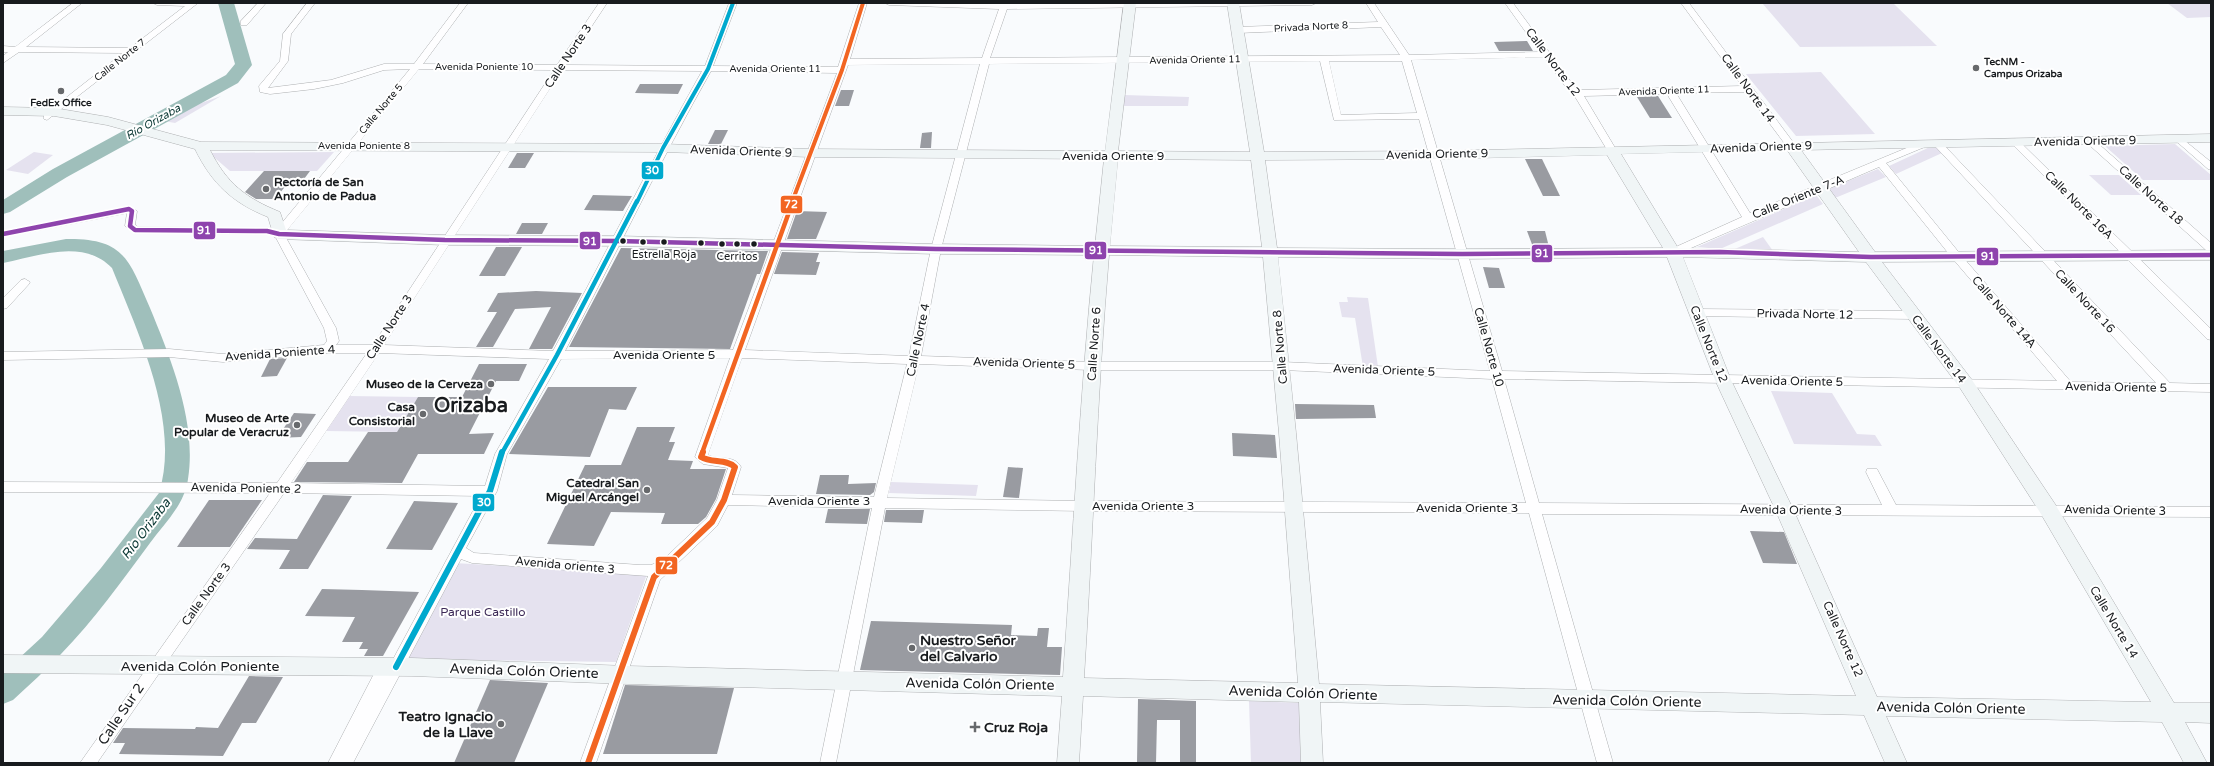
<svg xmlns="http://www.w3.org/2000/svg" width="2214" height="766" font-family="'Varela Round',sans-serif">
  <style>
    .green { fill: #e5e2ef }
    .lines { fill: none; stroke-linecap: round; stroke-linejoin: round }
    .river { fill: #9fbfbb; fill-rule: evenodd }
    .building { fill: #999ba1 }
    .street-casing { stroke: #aeb0b2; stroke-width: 1 }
    .secondary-casing { stroke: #aeb0b2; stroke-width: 1 }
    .street { fill: #fefeff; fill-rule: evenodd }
    .secondary { fill: #f0f5f6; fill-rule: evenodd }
    .bus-1-casing { stroke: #fff; stroke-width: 8 }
    .bus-2-far2-casing { stroke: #fff; stroke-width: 6 }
    .bus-2-far1-casing { stroke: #fff; stroke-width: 8 }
    .bus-2-casing { stroke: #fff; stroke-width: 9 }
    .bus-3-far2-casing { stroke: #fff; stroke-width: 6 }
    .bus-3-far1-casing { stroke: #fff; stroke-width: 8 }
    .bus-3-casing { stroke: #fff; stroke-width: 9 }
    .bus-1 { stroke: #8e44ad; stroke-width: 4.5 }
    .bus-2-far2 { stroke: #00a9ce; stroke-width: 4 }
    .bus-2-far1 { stroke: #00a9ce; stroke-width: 4.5 }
    .bus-2 { stroke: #00a9ce; stroke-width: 6 }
    .bus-3-far2 { stroke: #f26522; stroke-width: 4 }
    .bus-3-far1 { stroke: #f26522; stroke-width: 4.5 }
    .bus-3 { stroke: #f26522; stroke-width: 6 }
    .poi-dot { fill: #67696c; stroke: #fff; stroke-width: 1.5 }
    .bus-dot { fill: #181b1e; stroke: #fff; stroke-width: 1.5 }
    .labels { text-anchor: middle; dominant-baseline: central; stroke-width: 4; stroke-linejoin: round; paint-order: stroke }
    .far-street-label { font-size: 10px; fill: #181b1e; stroke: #fff }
    .far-poi-label { font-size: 10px; font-weight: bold; fill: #181b1e; stroke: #fff; text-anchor: start }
    .far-water-label { font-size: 11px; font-style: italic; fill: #0a3733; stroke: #fff }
    .bus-label { font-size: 11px; fill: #181b1e; stroke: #fff }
    .street-label { font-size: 12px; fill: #181b1e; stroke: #fff }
    .poi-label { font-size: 12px; font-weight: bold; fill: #181b1e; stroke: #fff; text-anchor: end }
    .park-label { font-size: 12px; fill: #3d2a57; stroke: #fff }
    .water-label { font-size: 13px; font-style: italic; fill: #0a3733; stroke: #fff }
    .near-poi-label { font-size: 14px; font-weight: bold; fill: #181b1e; stroke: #fff; text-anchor: start }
    .near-street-label { font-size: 14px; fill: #181b1e; stroke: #fff }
    .town-label { font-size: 20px; font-weight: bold; fill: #181b1e; stroke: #fff }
    .line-badge { stroke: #fff; stroke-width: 1.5 }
    .badge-label { font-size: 11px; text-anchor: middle; font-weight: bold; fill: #fff }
  </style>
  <rect width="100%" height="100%" fill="#f9fbfd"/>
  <g class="green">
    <polygon points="1762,3 1893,3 1937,46 1800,47"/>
    <polygon points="2167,3 2211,3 2211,17 2187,18"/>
    <polygon points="1821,72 1868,126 1875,134 1796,136 1746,74"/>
    <polygon points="1124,95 1189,97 1188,106 1123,106"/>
    <polygon points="221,96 175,123 164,121 168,115"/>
    <polygon points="2175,144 2211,175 2211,180 2143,180 2105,146"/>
    <polygon points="1930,147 1937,148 1942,153 1896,174 1889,166"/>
    <polygon points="34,152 53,155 28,174 6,170"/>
    <polygon points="334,152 317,171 230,171 209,153"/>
    <polygon points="1878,169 1886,177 1835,198 1828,189"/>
    <polygon points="2089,175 2119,175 2141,195 2111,195"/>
    <polygon points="1816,195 1823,204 1720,249 1697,247"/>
    <polygon points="1763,237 1773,251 1730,251"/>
    <polygon points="1347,297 1368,298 1378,367 1363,367 1355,318 1342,317 1339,302 1348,302"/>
    <polygon points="1771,391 1832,393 1857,434 1875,435 1882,446 1794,444"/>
    <polygon points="349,396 418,397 397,432 326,431"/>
    <polygon points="891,482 978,485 976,496 889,493"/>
    <polygon points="454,563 647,574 616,662 407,659"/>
    <polygon points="1249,701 1301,703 1306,763 1251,763"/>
  </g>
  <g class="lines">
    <g class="river">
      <polygon points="218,3 234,3 252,65 238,83 67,177 10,212 3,214 3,200 53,169 226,75 235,64"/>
      <path d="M66,239C125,238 129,260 150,308C171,359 197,423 188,479C185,504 164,524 150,543C122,581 94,620 61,654C46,670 29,685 13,700L3,704V673L42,637L101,568L159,493C181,422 138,333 112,268C83,238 38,256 3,263V251Z"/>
    </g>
  </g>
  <g class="building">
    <polygon points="1527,41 1533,51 1499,51 1494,42"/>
    <polygon points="640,84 683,84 678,94 635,93"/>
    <polygon points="841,90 854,90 849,106 835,106"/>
    <polygon points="1658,96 1672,118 1650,118 1637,97"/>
    <polygon points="715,130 728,130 721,144 708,144"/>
    <polygon points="932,132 931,148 920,148 922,133"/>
    <polygon points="517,153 534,153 525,168 508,168"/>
    <polygon points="1525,159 1542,159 1560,196 1543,196"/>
    <polygon points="264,171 310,171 301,183 288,183 275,199 256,199 245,192"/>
    <polygon points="593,195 632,196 623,211 584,210"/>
    <polygon points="797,211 827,212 816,239 787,239"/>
    <polygon points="522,223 548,223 542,234 516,234"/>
    <polygon points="1527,231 1545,231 1549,247 1533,247"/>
    <polygon points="496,247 522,247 505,276 479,276"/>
    <polygon points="621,248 768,251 760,274 757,274 730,349 569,347"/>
    <polygon points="782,252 819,253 816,262 820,262 816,275 774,274"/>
    <polygon points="1483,267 1499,268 1505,288 1489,288"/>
    <polygon points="536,291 582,293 552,349 529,349 551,307 515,309 493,347 476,347 497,312 487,312 498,293"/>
    <polygon points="287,358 277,376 261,377 270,359"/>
    <polygon points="479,364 527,364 519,381 496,381 469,434 494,433 484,454 418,454 402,483 294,482 307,462 348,462 368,432 397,432 418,397 462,397"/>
    <polygon points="548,387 637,387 626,410 609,409 590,457 509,454"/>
    <polygon points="1295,404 1374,405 1376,418 1296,419"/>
    <polygon points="294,413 316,414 301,437 277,438"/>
    <polygon points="637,427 675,427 669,442 675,442 668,460 693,461 690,469 726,469 716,499 706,517 698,524 661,524 665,513 611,512 594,546 547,544 585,465 621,465"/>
    <polygon points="1232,433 1275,435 1277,458 1233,456"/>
    <polygon points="1008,467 1023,468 1019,498 1003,497"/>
    <polygon points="820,475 849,475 848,484 876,483 874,492 870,495 816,494"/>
    <polygon points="323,495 352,496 308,569 279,569 290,550 247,549 255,538 297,539"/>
    <polygon points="209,500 262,500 230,547 177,547"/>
    <polygon points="414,501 458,503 432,550 386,549"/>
    <polygon points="828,509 870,509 867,524 825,523"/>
    <polygon points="886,510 924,510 922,523 884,522"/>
    <polygon points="1750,531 1784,532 1797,564 1763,563"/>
    <polygon points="322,589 362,590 419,592 383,656 364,656 368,649 359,649 363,642 342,642 355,617 305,616"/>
    <polygon points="871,621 1012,625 1011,635 1037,636 1038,628 1049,628 1047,647 1062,647 1060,675 860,670"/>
    <polygon points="249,676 283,677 256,723 242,723 223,756 119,754 125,743 113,743 123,728 195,729 196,727 218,728"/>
    <polygon points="490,680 548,683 514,763 454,763"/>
    <polygon points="625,685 734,688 717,754 603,754"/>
    <polygon points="1138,699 1196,701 1196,763 1180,763 1180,720 1157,720 1156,763 1137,763"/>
  </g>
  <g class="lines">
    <g class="street-casing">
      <g id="street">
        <polygon points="73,3 82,3 26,47 130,48 185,6 157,5 153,3 198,3 47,120 44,119 44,115 123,53 19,52 3,63 3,56 8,52 3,52 3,46 15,47"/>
        <polygon points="258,3 266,3 247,25 241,25 241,21"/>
        <path d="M307,3H315L291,34L288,61L268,88L331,80L384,64H414L460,3H468L423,64L557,65L599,3H607L566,65L705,66L729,3H737L713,66L838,67L859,3H867L850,59L982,58L999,9L889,5L885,3H1316L1312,5L1007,9L990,58L1400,55L1381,27L1238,33L1234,30L1238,27L1378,22L1366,3H1374L1409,55L1540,52L1505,3H1513L1574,86L1580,90L1742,86L1681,3H1689L1796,146L1791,149L1788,148L1746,92L1676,93L1750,213L1921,142H1927V146L1886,163L1961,255L2071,382L2156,383L1933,144L1938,141L1941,142L2170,383L2211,384V392L1504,379L1539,503L1882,505L1866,472L1867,469H1877L1896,505L2211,507V517L1542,514L1613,763H1597L1529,513L1085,511L885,508L836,763H820L872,508L728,505L717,526L660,580L596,763H580L648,576L472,563L461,559L353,763H328L380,662L385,661L391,663L481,496L284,493L97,763H80L270,493L3,492V482L277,483L367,353H327L223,362L169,357L3,360V352L169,349L223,354L324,345L327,341L324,328L275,236L267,234L135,233L125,226L127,213L3,237V231L129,206L137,211L135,225L138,227L267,228L276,230L410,69L384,70L343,83L314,89L270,94L260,92L259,86L280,61L283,34ZM1544,57L1568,90L1574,95L1609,153L1612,154L1617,151L1584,96L1667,94L1742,217L1669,250L1668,252L1669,254H1677L1879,167L1953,259L2057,381L1502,371L1411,60ZM1320,61L1334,120L1419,119L1490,371L1282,362H1091L921,356L941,249L989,64ZM1329,61H1402L1417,113L1341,115ZM980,64L931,249L909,356L745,350L848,65ZM419,69L554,70L373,345H336L339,341L336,328L284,234ZM562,70L702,71C650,163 604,258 553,351L384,345ZM711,71L837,73L733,350L565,351C614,258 659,163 711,71ZM379,353L549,359L495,454L485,486L291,483ZM730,358L695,457L703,464L728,468L717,500L707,518L663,560L651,565H640L474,553L466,548L497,491L507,454L561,359ZM742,358L907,364L874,497L732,495L741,467C734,454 719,461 708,455ZM919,364L1091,370H1282L1492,379L1526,503L1085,501L887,498Z"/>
        <polygon points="2179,136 2211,162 2211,170 2208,169 2176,141 2174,139"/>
        <polygon points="2090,138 2093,139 2211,243 2211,252 2207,251 2087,143 2087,139"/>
        <polygon points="2015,139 2018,140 2211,329 2211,340 2207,339 2012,144 2012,140"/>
        <polygon points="25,279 30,282 29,284 7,308 3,309 3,298 21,280"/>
        <polygon points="1697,309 1914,311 1920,315 1914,319 1693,316 1691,313 1693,310"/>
      </g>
    </g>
    <g class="secondary-casing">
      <path id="secondary" d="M1124,3H1136L1118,151L1250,152L1227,3H1239L1264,152L1435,151L2211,134V142L1801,150L1875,252L2211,250V260L1882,262L1972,380L2055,504L2174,703H2211V723L2185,722L2207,763H2184L2162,722L1886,716L1907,763H1885L1864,715L1320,702L1323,763H1301L1299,702L1083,696L1079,763H1057L1062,696L628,684L412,676L3,673V655L412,658L628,666L1063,677C1073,536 1080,395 1094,255L936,254L618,246L445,245L279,239L274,237L268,217C233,203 212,184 195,149L107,125L54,116L3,115V107L54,108L108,117L201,142L663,144L810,149L1105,151ZM210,150L663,152L810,157L1104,159L1095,246L936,244L618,236L445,235L286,230L280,212C246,198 227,184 210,150ZM1787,150L1859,252L1678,248L1621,154ZM1607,155L1663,248L1462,249L1277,248L1265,160L1435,159ZM1118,159L1251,160L1262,247L1110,246ZM1109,255L1263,257L1279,433L1298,683L1084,678C1093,537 1097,396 1109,255ZM1278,257L1462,259L1667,257L1715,380L1775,509L1856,696L1319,684L1296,433ZM1683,257L1866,262L1960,388L2041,514L2151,702L1877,697L1793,509L1731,380Z"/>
    </g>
    <use href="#street" class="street"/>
    <use href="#secondary" class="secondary"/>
    <g class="bus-1-casing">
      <polyline id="bus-1" points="3,234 129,209 132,211 130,226 135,230 267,231 279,234 445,240 618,241 936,249 1462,254 1720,252 1871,257 2211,255"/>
    </g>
    <g class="bus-2-far2-casing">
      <polyline id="bus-2-far2" points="637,202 663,148 708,69 733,3"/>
    </g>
    <g class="bus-2-far1-casing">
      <polyline id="bus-2-far1" points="502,453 557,355 637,201"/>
    </g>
    <g class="bus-2-casing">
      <polyline id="bus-2" points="396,667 490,491 502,452"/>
    </g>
    <g class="bus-3-far2-casing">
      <polyline id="bus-3-far2" points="792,202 842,70 863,3"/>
    </g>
    <g class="bus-3-far1-casing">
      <polyline id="bus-3-far1" points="702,453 793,201"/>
    </g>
    <g class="bus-3-casing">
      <path id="bus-3" d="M588,763L654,577L712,522L724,500L735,467C727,459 711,463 701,457L703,452"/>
    </g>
    <use href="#bus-1" class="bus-1"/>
    <use href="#bus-2-far2" class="bus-2-far2"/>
    <use href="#bus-2-far1" class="bus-2-far1"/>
    <use href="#bus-2" class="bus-2"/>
    <use href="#bus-3-far2" class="bus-3-far2"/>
    <use href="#bus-3-far1" class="bus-3-far1"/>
    <use href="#bus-3" class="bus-3"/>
  </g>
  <g class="poi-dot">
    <circle cx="1976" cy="68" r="4"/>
    <circle cx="61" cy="91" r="4"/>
    <circle cx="266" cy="189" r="4"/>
    <circle cx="491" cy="384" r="4"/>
    <circle cx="423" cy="414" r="4"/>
    <circle cx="297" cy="425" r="4"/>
    <circle cx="647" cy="490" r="4"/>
    <circle cx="912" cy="648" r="4"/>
    <circle cx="501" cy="724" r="4"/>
    <path d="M973 721h4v4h4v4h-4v4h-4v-4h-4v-4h4z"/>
  </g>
  <g class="bus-dot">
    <circle cx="623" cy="241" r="3.5"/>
    <circle cx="643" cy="242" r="3.5"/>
    <circle cx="664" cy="242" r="3.5"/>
    <circle cx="701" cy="243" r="3.5"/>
    <circle cx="722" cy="244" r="3.5"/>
    <circle cx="737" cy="244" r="3.5"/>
    <circle cx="754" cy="244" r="3.5"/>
  </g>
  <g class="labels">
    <g class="far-street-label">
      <text transform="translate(1311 27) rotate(-3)">Privada Norte 8</text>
      <text transform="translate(120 60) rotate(-38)">Calle Norte 7</text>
      <text transform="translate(1195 60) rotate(-1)">Avenida Oriente 11</text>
      <text x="484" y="67">Avenida Poniente 10</text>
      <text x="775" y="69">Avenida Oriente 11</text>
      <text transform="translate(1664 91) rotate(-2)">Avenida Oriente 11</text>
      <text transform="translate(381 109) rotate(-50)">Calle Norte 5</text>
      <text x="364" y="146">Avenida Poniente 8</text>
    </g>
    <g class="far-poi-label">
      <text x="1984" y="62">TecNM -<tspan x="1984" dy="12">Campus Orizaba</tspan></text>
      <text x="61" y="103" text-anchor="middle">FedEx Office</text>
    </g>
    <g class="far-water-label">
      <text transform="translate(153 122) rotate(-29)">Río Orizaba</text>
    </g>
    <g class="bus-label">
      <text x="664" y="254">Estrella Roja</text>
      <text x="737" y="256">Cerritos</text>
    </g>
    <g class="street-label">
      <text transform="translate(568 56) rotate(-56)">Calle Norte 3</text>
      <text transform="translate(1553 62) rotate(53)">Calle Norte 12</text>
      <text transform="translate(1748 88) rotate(54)">Calle Norte 14</text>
      <text transform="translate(2085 141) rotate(-1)">Avenida Oriente 9</text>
      <text transform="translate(1761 147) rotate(-2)">Avenida Oriente 9</text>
      <text transform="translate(741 151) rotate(2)">Avenida Oriente 9</text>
      <text transform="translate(1437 154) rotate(-1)">Avenida Oriente 9</text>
      <text x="1113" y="156">Avenida Oriente 9</text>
      <text transform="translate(2151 195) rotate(42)">Calle Norte 18</text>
      <text transform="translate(1798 197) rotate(-22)">Calle Oriente 7-A</text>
      <text transform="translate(2079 205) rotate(45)">Calle Norte 16A</text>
      <text transform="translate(2085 301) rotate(47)">Calle Norte 16</text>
      <text transform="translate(2004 312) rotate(49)">Calle Norte 14A</text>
      <text transform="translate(1805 314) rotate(1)">Privada Norte 12</text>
      <text transform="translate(389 327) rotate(-57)">Calle Norte 3</text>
      <text transform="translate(918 340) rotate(-78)">Calle Norte 4</text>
      <text transform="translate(1094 344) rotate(-86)">Calle Norte 6</text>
      <text transform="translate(1709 344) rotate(68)">Calle Norte 12</text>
      <text transform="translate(1280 347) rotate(-95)">Calle Norte 8</text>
      <text transform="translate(1489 347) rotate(74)">Calle Norte 10</text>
      <text transform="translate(1939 349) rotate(53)">Calle Norte 14</text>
      <text transform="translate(280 353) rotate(-4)">Avenida Poniente 4</text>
      <text x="664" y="355">Avenida Oriente 5</text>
      <text transform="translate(1024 363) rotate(2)">Avenida Oriente 5</text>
      <text transform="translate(1384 370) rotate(2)">Avenida Oriente 5</text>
      <text transform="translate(1792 381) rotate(1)">Avenida Oriente 5</text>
      <text transform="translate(2116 387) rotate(1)">Avenida Oriente 5</text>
      <text transform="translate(246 488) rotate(1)">Avenida Poniente 2</text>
      <text x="819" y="501">Avenida Oriente 3</text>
      <text x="1143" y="506">Avenida Oriente 3</text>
      <text x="1467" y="508">Avenida Oriente 3</text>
      <text transform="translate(1791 510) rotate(1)">Avenida Oriente 3</text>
      <text transform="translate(2115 510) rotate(1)">Avenida Oriente 3</text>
      <text transform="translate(565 565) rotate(5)">Avenida oriente 3</text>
      <text transform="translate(206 594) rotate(-54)">Calle Norte 3</text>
      <text transform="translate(2114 622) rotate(59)">Calle Norte 14</text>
      <text transform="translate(1843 639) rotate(66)">Calle Norte 12</text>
    </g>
    <g class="poi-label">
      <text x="274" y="182" text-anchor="start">Rectoría de San<tspan x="274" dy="14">Antonio de Padua</tspan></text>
      <text x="483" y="384">Museo de la Cerveza</text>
      <text x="415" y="407">Casa<tspan x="415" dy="14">Consistorial</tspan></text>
      <text x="289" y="418">Museo de Arte<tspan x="289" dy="14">Popular de Veracruz</tspan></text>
      <text x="639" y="483">Catedral San<tspan x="639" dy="14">Miguel Arcángel</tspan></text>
    </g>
    <g class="park-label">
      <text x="483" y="612">Parque Castillo</text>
    </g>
    <g class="water-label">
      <text transform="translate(146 529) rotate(-53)">Río Orizaba</text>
    </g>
    <g class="near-poi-label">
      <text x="920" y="640">Nuestro Señor<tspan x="920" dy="16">del Calvario</tspan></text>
      <text x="493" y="716" text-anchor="end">Teatro Ignacio<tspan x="493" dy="16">de la Llave</tspan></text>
      <text x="984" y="727">Cruz Roja</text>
    </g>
    <g class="near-street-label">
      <text x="200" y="666">Avenida Colón Poniente</text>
      <text transform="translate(524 671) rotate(2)">Avenida Colón Oriente</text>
      <text transform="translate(980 684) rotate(1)">Avenida Colón Oriente</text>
      <text transform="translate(1303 693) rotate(2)">Avenida Colón Oriente</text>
      <text transform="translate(1627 701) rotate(1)">Avenida Colón Oriente</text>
      <text transform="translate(1951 708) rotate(1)">Avenida Colón Oriente</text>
      <text transform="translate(121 714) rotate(-56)">Calle Sur 2</text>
    </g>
    <g class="town-label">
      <text x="471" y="406">Orizaba</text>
    </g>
  </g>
  <g class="line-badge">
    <rect x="641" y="161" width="23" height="19" rx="4" fill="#00a9ce"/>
    <rect x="780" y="195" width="23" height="19" rx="4" fill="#f26522"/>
    <rect x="193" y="221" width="23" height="19" rx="4" fill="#8e44ad"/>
    <rect x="579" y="231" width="22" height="19" rx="4" fill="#8e44ad"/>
    <rect x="1084" y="241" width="23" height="19" rx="4" fill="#8e44ad"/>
    <rect x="1531" y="244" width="22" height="19" rx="4" fill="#8e44ad"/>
    <rect x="1976" y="247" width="23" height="19" rx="4" fill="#8e44ad"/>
    <rect x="472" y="493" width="23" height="19" rx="4" fill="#00a9ce"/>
    <rect x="655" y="556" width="23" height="19" rx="4" fill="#f26522"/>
  </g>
  <g class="badge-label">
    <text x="652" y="174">30</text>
    <text x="791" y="208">72</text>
    <text x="204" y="234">91</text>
    <text x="590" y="245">91</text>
    <text x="1096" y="254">91</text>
    <text x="1542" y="257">91</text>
    <text x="1988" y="260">91</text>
    <text x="484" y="506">30</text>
    <text x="666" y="569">72</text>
  </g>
  <rect width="2214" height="766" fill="none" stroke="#181b1e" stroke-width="8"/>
</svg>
